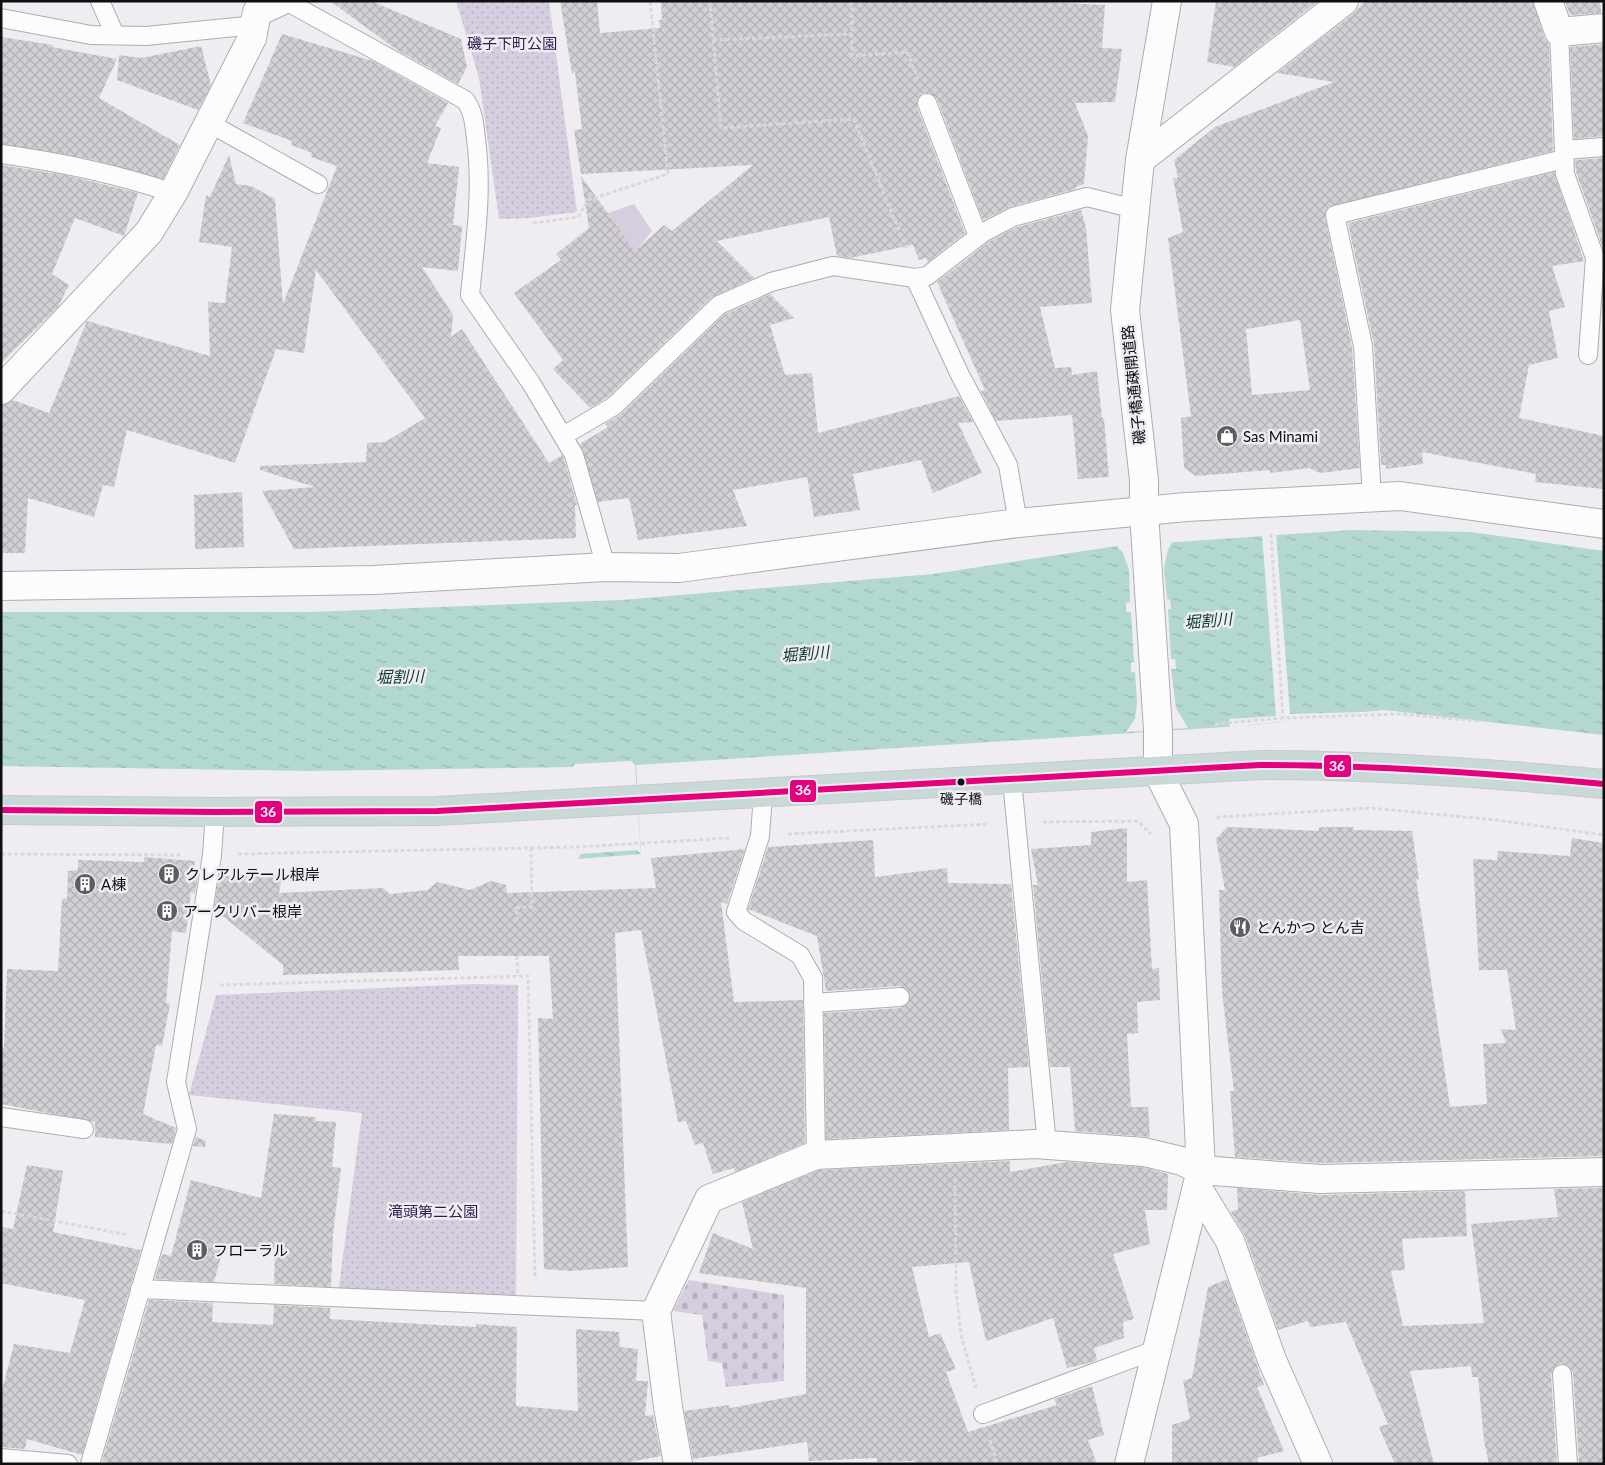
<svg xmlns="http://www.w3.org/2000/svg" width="1605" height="1465" font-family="Lato,'Noto Sans JP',sans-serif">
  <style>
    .green { fill: #d5cedf }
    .cemetery { fill: url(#cemetery-stones) }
    .park { fill: url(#park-dots) }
    .water { fill: url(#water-ripples) }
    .pier { fill: #efedf2 }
    .building { fill: url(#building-cross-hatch); fill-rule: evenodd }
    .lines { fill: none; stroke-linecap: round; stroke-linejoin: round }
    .lane-casing { stroke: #aeacaf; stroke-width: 20 }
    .street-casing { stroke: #aeacaf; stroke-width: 30 }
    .secondary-casing { stroke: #aeacaf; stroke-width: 30 }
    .highway-casing { stroke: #c9c8cb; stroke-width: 30 }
    .path { stroke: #d9d9d9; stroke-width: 3; stroke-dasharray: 4 2.5; stroke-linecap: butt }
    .lane { stroke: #fdfcfd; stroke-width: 18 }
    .street { stroke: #fdfcfd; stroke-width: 28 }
    .secondary { stroke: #fdfcfd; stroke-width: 28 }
    .highway { stroke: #c9d9d7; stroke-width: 28 }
    .bus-1-casing { stroke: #efecf3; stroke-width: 10 }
    .bus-1 { stroke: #e5007d; stroke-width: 6 }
    .bus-dot { fill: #0f0e11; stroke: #efecf3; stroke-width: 2 }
    .labels { text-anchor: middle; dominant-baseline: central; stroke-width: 5; stroke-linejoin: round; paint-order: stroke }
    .bus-label { font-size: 14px; fill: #0f0e11; stroke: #efecf3 }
    .park-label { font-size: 15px; fill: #321b4c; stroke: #efecf3 }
    .street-label { font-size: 15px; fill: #0f0e11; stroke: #efecf3 }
    .poi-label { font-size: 15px; fill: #0f0e11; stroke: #efecf3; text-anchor: start }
    .water-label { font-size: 16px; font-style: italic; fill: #0a3c34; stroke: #efecf3 }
    .line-badge { stroke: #efecf3; stroke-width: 2 }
    .badge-label { font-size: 14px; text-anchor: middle; font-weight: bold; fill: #fff }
  </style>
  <defs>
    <pattern id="cemetery-stones" width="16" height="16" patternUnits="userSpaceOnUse" patternTransform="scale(1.25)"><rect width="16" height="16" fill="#d5cedf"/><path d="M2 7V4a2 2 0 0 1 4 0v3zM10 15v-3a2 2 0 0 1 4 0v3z" fill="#b6b0be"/></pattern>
    <pattern id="park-dots" width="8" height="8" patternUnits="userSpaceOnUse" patternTransform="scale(1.25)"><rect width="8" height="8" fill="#d5cedf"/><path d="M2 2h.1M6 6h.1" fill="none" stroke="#b6b0be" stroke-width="1.8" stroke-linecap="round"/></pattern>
    <pattern id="water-ripples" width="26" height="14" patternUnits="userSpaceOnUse" patternTransform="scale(1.25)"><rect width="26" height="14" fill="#b3d8d1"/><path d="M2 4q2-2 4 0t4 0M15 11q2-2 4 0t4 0" fill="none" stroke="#99b8b2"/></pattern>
    <pattern id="building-cross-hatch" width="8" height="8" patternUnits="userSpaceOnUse" patternTransform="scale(1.25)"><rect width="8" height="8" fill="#d2d0d4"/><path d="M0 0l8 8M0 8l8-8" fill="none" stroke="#b3b1b5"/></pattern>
  </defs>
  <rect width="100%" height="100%" fill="#efedf2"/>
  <polygon class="green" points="634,204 652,231 635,252 608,213"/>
  <polygon class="cemetery" points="689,1280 784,1295 784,1381 726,1387 722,1363 708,1361 702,1315 673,1311"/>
  <g class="park">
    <polygon points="456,1 549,1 577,212 529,218 499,219 479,78"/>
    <polygon points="474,984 518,985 516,1299 338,1294 362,1113 189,1095 216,995"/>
  </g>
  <polygon class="water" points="1352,530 1471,532 1604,551 1604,735 1383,710 1256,725 636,765 641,854 578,859 572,767 308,771 1,766 1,612 311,612 621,600 933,574 1117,546"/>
  <g class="pier">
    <polygon points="1276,533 1290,714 1397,711 1397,714 1383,712 1230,727 1229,719 1276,716 1262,534"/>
    <polygon points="1172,542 1168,550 1164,568 1167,599 1170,600 1171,609 1168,609 1171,659 1175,659 1176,669 1171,669 1176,708 1188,728 1126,732 1135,719 1137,703 1135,672 1131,672 1131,662 1134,662 1131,612 1126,612 1126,603 1130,602 1129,570 1123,553 1117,546"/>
    <polygon points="631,761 635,765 641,854 637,850 581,854 578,859 571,769 575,764"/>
  </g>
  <g class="building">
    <polygon points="330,1 371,1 461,39 467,67 458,84 397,50"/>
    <polygon points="560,1 597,1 600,33 660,28 659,20 662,20 661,1 1026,1 1105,5 1102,48 1122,49 1115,102 1075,103 1088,136 1084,184 1076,187 1076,189 1010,207 983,220 937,99 929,93 923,93 917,101 917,107 965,233 928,262 926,258 919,260 913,245 850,258 837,256 829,217 717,241 754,278 712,297 608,397 590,408 553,369 563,360 514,293 561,260 556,254 589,228 581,176 635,251 664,225 672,231 753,165 581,174 574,130 582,129 575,72 572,73"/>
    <polygon points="1216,1 1318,1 1234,67 1207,62"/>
    <path d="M1365,1H1533L1544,37L1549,44L1553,151L1328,207L1325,217L1352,347L1360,468L1320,473L1309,468L1270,473V470L1196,476L1184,468L1181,418L1191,416L1168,238L1183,232L1173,178H1178L1174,160L1215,127L1334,82L1277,73L1354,13ZM1300,320L1310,390L1252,395L1246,329Z"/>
    <polygon points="1565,1 1600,1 1601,13 1570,15"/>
    <polygon points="282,34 373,61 448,103 435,126 441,128 427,163 459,167 453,225 462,226 458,271 422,267 453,315 451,337 462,329 549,463 562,455 564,459 577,505 575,505 576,538 294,549 262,491 315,487 260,470 260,466 366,462 367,443 385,442 425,418 316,270 304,353 276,349 235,463 127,430 114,487 103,485 94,517 28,498 25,553 1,553 1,405 13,400 49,413 87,321 210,356 208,302 225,303 232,247 199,242 206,195 210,197 229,155 236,184 251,186 275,199 283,304 337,166 311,157 312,153 291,145 292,141 243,123"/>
    <polygon points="1,37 53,45 52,47 117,59 99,98 180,145 163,179 90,159 1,144"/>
    <polygon points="1603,44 1604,136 1574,139 1570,47"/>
    <polygon points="201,46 211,85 198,110 117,80 119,55 141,58"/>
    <polygon points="1604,158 1604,251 1576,172 1575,160"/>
    <polygon points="1,165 65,175 138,193 124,236 75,218 52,274 69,285 58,307 1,363"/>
    <polygon points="1554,172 1584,261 1552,266 1565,307 1549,311 1558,358 1529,365 1519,418 1604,436 1604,489 1535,482 1536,474 1422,452 1423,464 1386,469 1386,465 1381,465 1374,345 1348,223"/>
    <polygon points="1081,210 1086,228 1092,303 1040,307 1055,368 1071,367 1072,375 1097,371 1102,418 1104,418 1109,477 1078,479 1072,415 996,421 981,391 985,390 937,282 990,241 1017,227"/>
    <polygon points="770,294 794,318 770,325 785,375 812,373 818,433 959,396 973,422 958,423 982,473 933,493 921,460 853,474 860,510 814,517 807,477 733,490 747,526 638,540 629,498 598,502 580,444 608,427 605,424 621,414 725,314"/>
    <polygon points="242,492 244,547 195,549 194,495"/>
    <polygon points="1227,827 1319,831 1319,827 1353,827 1354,830 1412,831 1419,880 1416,879 1450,1107 1487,1104 1483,1044 1506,1043 1501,1029 1516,1030 1507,970 1479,970 1473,859 1497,860 1498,851 1570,856 1572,838 1604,843 1604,1156 1320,1163 1235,1157 1230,1091 1234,1091 1222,992 1219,890 1225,890 1216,839"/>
    <polygon points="1127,828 1127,882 1147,880 1152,969 1159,968 1160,1000 1137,1002 1138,1033 1127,1034 1131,1107 1148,1107 1150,1137 1075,1131 1070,1067 1050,1067 1033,885 1038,885 1031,849 1091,845 1091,832"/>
    <polygon points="873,840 875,877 947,868 948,883 1011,884 1029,1067 1008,1068 1009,1130 826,1139 824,1013 901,1008 909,1002 909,992 899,986 826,991 817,936 748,909 768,847"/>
    <polygon points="745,849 727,904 721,902 734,1002 803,1000 805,1143 735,1172 734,1168 713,1174 703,1143 695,1145 686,1121 678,1122 641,930 615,933 628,1267 570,1271 544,1269 538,1018 553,1019 549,956 458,956 459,970 283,975 283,965 214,909 219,876 282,875 279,893 383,888 390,894 428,890 437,882 470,890 491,881 506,885 507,893 656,888 651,858"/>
    <polygon points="144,857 195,861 193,876 198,876 195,894 191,891 186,933 172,931 166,1003 170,1004 162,1046 156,1045 143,1114 176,1128 172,1144 95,1137 95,1122 1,1104 1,1047 4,1048 7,969 58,971 62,899 67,898 68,871 78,870 78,860 144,862"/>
    <polygon points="274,1114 316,1117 315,1121 336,1122 332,1167 341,1168 333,1234 331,1287 274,1284 275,1249 224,1245 214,1282 155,1279 162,1254 171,1256 191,1180 261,1198"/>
    <polygon points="196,1137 206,1141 205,1147 193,1146"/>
    <polygon points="1010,1161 1010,1172 1067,1162 1142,1167 1168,1174 1167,1210 1145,1210 1150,1244 1113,1254 1134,1319 1123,1322 1124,1338 1094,1348 1097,1360 1093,1362 1067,1368 1053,1318 986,1341 969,1262 912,1267 929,1337 940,1333 956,1369 946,1372 968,1432 1057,1405 1054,1399 1092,1386 1104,1435 1088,1440 1097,1464 915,1464 915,1461 877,1462 877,1458 809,1461 807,1442 693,1459 684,1411 729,1405 730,1408 806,1394 806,1288 699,1273 713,1233 753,1249 742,1202 819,1170"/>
    <polygon points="27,1165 63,1171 53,1232 141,1250 82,1455 27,1439 25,1449 1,1447 1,1394 14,1344 70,1353 85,1300 1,1283 1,1227 13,1229"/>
    <polygon points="1237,1188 1320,1195 1465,1191 1467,1236 1402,1239 1405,1270 1391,1271 1403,1326 1484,1323 1471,1224 1558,1217 1554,1189 1604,1188 1604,1464 1579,1464 1573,1373 1570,1368 1562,1363 1556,1366 1551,1375 1557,1464 1489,1464 1484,1441 1478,1377 1472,1377 1471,1366 1410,1371 1434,1464 1395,1464 1379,1427 1388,1424 1346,1322 1310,1327 1308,1321 1278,1330 1245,1236 1231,1212 1238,1209"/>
    <polygon points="1227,1279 1264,1385 1257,1387 1284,1451 1257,1458 1259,1464 1172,1464 1172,1425 1190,1419 1183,1381 1192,1378 1208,1287"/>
    <polygon points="149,1300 213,1303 212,1322 273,1325 274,1305 330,1308 330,1319 476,1327 476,1324 517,1327 516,1406 578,1411 576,1329 619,1332 620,1347 638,1349 636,1381 648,1381 645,1416 653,1415 661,1456 619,1464 113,1464 102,1461"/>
  </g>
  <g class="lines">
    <g class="lane-casing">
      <g id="lane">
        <polyline points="100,1 115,35"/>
        <path d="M286,1L465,100C474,112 474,124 476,139C483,192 475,243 470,295L531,383L574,455L606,567"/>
        <polyline points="1,18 91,35 146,36 256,25"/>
        <polyline points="1559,32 1565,174 1595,258 1588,355"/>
        <polyline points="927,103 978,236"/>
        <polyline points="209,123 318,184"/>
        <polyline points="1564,150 1604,147"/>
        <path d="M1,154C60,162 117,174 173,193"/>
        <polyline points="915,278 960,375 1008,465 1018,523"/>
        <polyline points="563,436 614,406 719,305 771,282 833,266 915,278 927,276 984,232 1013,217 1087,197 1135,209"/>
        <polyline points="1372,498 1363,346 1335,215 1564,159"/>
        <polyline points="1012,780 1047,1145"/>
        <polyline points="763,794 760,836 736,912 744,921 800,955 813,978 816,1155"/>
        <polyline points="813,1003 900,997"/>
        <polyline points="1,1117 84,1129"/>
        <polyline points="140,1289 656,1311"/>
        <polyline points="1562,1374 1568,1464"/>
        <polyline points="983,1414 1158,1349"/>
        <polyline points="1,1458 68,1464"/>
        <polyline points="90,1464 187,1129 176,1082 212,855 215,812"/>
      </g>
    </g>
    <g class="street-casing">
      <g id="street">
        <polyline points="1548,1 1559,32 1604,28"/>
        <polyline points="1140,160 1344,1"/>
        <polyline points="1,390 149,232 173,193 252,38 257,12 281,1"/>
        <polyline points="1144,512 1144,480 1125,310 1140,160 1167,1"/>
        <polyline points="1197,1187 1230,1241 1272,1360 1318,1464"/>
        <polyline points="678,1464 668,1407 656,1311 709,1199 816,1155 1035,1144 1144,1152 1182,1161 1201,1170 1320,1179 1604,1172"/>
        <polyline points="1129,1464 1201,1170 1184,824 1158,772"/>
      </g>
    </g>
    <g class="secondary-casing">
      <g id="secondary">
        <polyline points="1144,512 1158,730 1158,772"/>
        <polyline points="1,586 374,580 606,567 679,568 1018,523 1186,507 1400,496 1604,524"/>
      </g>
    </g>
    <g class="highway-casing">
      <path id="highway" d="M1,810L215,812L437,811L1260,765C1375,765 1489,773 1604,784"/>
    </g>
    <g class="path">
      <polyline points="710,1 721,128 854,119 906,248"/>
      <polyline points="852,1 852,56 907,52 918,79"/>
      <polyline points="713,40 852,34"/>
      <polyline points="533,223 578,217 588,200 668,174 650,1"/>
      <polyline points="1271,534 1283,718"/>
      <polyline points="1215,724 1283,718 1399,714 1478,721"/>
      <polyline points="1217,819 1219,817 1371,808 1496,820 1604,835"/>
      <polyline points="1043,822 1138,821 1151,834"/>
      <polyline points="788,834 989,824"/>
      <polyline points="1,854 183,855"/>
      <polyline points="238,854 577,847 729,838"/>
      <polyline points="517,921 516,908 532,907 531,848"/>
      <polyline points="517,956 518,976"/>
      <polyline points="220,985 528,976 535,1279"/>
      <polyline points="955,1179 956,1291 961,1335 976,1388"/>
      <polyline points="1,1211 129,1235"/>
      <polyline points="990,1440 997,1464"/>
    </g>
    <use href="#lane" class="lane"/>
    <use href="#street" class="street"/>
    <use href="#secondary" class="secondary"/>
    <use href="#highway" class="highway"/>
    <g class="bus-1-casing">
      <path id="bus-1" d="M1,810L215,812L437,811L1260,765C1375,765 1489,773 1604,784"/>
    </g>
    <use href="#bus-1" class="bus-1"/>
  </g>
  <defs>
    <g id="shop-disc" transform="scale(1.125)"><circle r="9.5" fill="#5d5c60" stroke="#efecf3"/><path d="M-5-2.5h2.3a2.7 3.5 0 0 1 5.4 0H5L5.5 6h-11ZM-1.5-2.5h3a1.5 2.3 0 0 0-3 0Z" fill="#fff"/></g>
    <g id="building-disc" transform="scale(1.125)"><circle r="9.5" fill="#5d5c60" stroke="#efecf3"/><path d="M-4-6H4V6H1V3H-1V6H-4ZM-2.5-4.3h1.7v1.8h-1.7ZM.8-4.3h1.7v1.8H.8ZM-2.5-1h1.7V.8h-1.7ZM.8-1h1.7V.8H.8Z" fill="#fff"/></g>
    <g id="restaurant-disc" transform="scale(1.125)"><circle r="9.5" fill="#5d5c60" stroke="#efecf3"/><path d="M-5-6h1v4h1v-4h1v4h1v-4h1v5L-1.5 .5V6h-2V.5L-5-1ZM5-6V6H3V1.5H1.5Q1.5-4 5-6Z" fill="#fff"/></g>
  </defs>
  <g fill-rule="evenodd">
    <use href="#shop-disc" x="1227" y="436"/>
    <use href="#building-disc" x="169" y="874"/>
    <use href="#building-disc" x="85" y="884"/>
    <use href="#building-disc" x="167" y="911"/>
    <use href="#restaurant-disc" x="1240" y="927"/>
    <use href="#building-disc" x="197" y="1250"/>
  </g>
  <circle class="bus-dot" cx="961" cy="782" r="4.5"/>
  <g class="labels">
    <g class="bus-label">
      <text x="961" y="798">磯子橋</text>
    </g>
    <g class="park-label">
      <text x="512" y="43">磯子下町公園</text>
      <text x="433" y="1211">滝頭第二公園</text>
    </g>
    <g class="street-label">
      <text transform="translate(1133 385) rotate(-96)">磯子橋通疎開道路</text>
    </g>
    <g class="poi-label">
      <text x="1243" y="436">Sas Minami</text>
      <text x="185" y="874">クレアルテール根岸</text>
      <text x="101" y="884">A棟</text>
      <text x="183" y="911">アークリバー根岸</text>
      <text x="1256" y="927">とんかつ とん吉</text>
      <text x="213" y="1250">フローラル</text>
    </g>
    <g class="water-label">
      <text transform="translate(1208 620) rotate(-5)">堀割川</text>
      <text transform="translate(805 653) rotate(-5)">堀割川</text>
      <text transform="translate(400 676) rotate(-1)">堀割川</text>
    </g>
  </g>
  <g class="line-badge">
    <rect x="1323" y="754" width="29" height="24" rx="5" fill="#e5007d"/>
    <rect x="789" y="779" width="28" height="24" rx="5" fill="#e5007d"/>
    <rect x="254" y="800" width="29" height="24" rx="5" fill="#e5007d"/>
  </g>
  <g class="badge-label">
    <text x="1337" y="771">36</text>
    <text x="803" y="795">36</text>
    <text x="268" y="817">36</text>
  </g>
  <rect width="1605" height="1465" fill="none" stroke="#0f0e11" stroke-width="5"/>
</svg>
